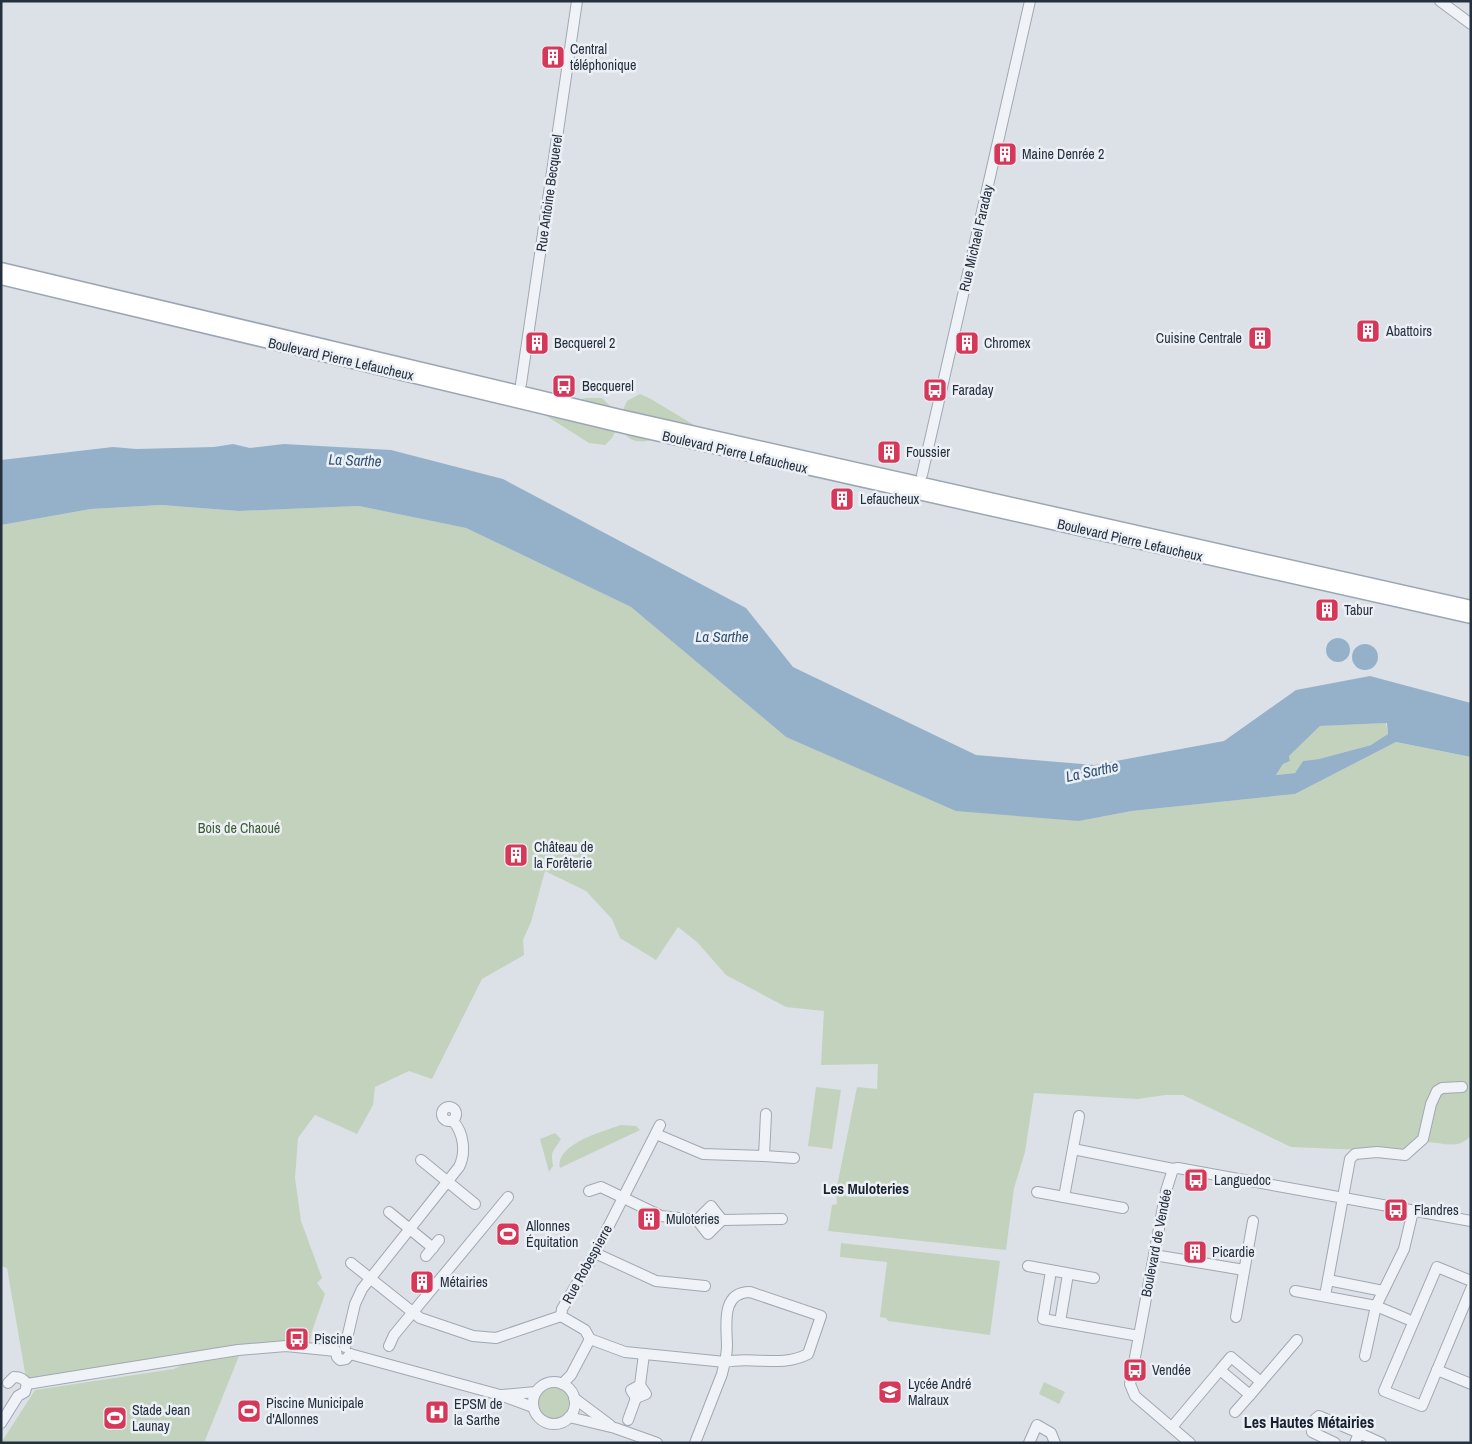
<svg xmlns="http://www.w3.org/2000/svg" width="1472" height="1444" font-family="'Archivo Narrow',sans-serif">
  <style>
    .green { fill: #c3d2bd }
    .water { fill: #95b1ca; fill-rule: evenodd }
    .lines { fill: none; stroke-linecap: round; stroke-linejoin: round }
    .minor-casing { stroke: #a1a8b1; stroke-width: 12 }
    .major-casing { stroke: #9ba6b4; stroke-width: 15 }
    .minor { stroke: #eff2f6; stroke-width: 10 }
    .major { stroke: #fff; stroke-width: 12 }
    .labels { text-anchor: middle; dominant-baseline: central; stroke-width: 5; stroke-linejoin: round; paint-order: stroke }
    .poi-label { font-size: 14px; fill: #25303f; stroke: #ecf0f5; text-anchor: start }
    .street-label { font-size: 14px; fill: #25303f; stroke: #ecf0f5 }
    .park-label { font-size: 14px; fill: #3c5b32; stroke: #ecf0f5 }
    .water-label { font-size: 15px; font-style: italic; fill: #2d5175; stroke: #ecf0f5 }
    .neighbourhood-label { font-size: 15px; font-weight: bold; fill: #18212f; stroke: #ecf0f5 }
    .quarter-label { font-size: 16px; font-weight: bold; fill: #18212f; stroke: #ecf0f5 }
  </style>
  <rect width="100%" height="100%" fill="#dce1e7"/>
  <g class="green">
    <polygon points="640,394 651,399 714,437 566,403 586,398 602,398 620,416 627,401"/>
    <path d="M534,405L666,436C644,442 633,448 618,426L612,438L605,445L589,443L548,417Z"/>
    <path d="M161,505L239,511L359,506L466,528L631,607L786,737L1079,821L1132,811L1295,794L1396,742L1471,757V1135C1458,1152 1441,1141 1423,1142L1412,1152L1291,1147L1183,1095H1165L1138,1099L1034,1093L1025,1152L1014,1188L1006,1250L828,1231L832,1205L837,1204L836,1191L857,1087L877,1089L878,1064L821,1065L824,1011L786,1007L726,975L697,942L678,927L656,960L620,938L612,919L586,891L545,871L531,922L523,940L524,955L482,979L432,1079L409,1071L375,1087L373,1105L357,1134L315,1115L298,1138L295,1178L301,1221L322,1278L317,1283L325,1294L312,1331L309,1347L286,1346L27,1384L7,1268L1,1266V525L91,509Z"/>
    <polygon points="1386,723 1388,734 1374,744 1319,759 1303,761 1295,773 1276,775 1283,764 1290,761 1289,756 1320,726"/>
    <polygon points="816,1087 841,1090 832,1149 808,1146"/>
    <path d="M621,1125L636,1126L640,1130L560,1168C555,1144 604,1131 621,1125Z"/>
    <path d="M555,1133L561,1139C552,1154 551,1149 553,1166L549,1172L540,1139Z"/>
    <polygon points="841,1243 1000,1261 990,1335 888,1321 886,1318 880,1317 887,1262 840,1257"/>
    <polygon points="239,1356 204,1443 1,1443 35,1390 174,1369 182,1365"/>
    <polygon points="1044,1382 1065,1392 1059,1404 1039,1394"/>
    <circle cx="553" cy="1403" r="16"/>
  </g>
  <g class="water">
    <path d="M233,444L250,448L284,444L391,450L503,479L746,608L793,667L976,755L1094,765L1224,741L1296,690L1370,676L1471,703V757L1396,742L1295,794L1132,811L1079,821L956,811L786,737L631,607L466,528L359,506L239,511L161,505L91,509L1,525V460L113,447L136,449L214,447ZM1387,723L1388,734L1371,745L1319,759L1303,761L1295,773L1276,775L1283,764L1290,761L1289,756L1320,726Z"/>
    <circle cx="1338" cy="650" r="12"/>
    <circle cx="1365" cy="657" r="13"/>
  </g>
  <g class="lines">
    <g class="minor-casing">
      <g id="minor">
        <polyline points="1440,1 1471,24"/>
        <polyline points="521,384 577,1"/>
        <polyline points="922,475 1030,1"/>
        <circle cx="449" cy="1114" r="7"/>
        <polyline points="656,1134 703,1154 764,1156 766,1114"/>
        <polyline points="1073,1149 1173,1169"/>
        <polyline points="764,1156 794,1158"/>
        <polyline points="421,1160 475,1204"/>
        <polyline points="589,1191 601,1187 661,1216 697,1220 711,1206 722,1220 708,1234 697,1220"/>
        <polyline points="1037,1192 1123,1208"/>
        <polyline points="1064,1197 1079,1116"/>
        <polyline points="389,1212 433,1248"/>
        <polyline points="722,1220 782,1219"/>
        <polyline points="595,1253 656,1281 705,1286"/>
        <polyline points="1154,1255 1244,1270"/>
        <polyline points="426,1256 439,1240"/>
        <polyline points="351,1263 420,1318 473,1336 496,1338 561,1316"/>
        <polyline points="1028,1266 1094,1278"/>
        <polyline points="1051,1271 1043,1319 1139,1336"/>
        <polyline points="1328,1280 1383,1291"/>
        <polyline points="1471,1281 1437,1267 1384,1391 1422,1406 1471,1289"/>
        <polyline points="1295,1291 1376,1306 1407,1319"/>
        <polyline points="1325,1296 1350,1159 1355,1154 1377,1152 1405,1155 1423,1139 1431,1104 1437,1091 1442,1088 1462,1087"/>
        <path d="M561,1316L585,1330L590,1339L625,1352L725,1362C753,1356 781,1368 808,1354L821,1316L750,1292C720,1292 727,1327 727,1346C727,1356 724,1365 722,1374L695,1443"/>
        <polyline points="561,1316 562,1309 595,1253 660,1125"/>
        <polyline points="1236,1317 1253,1221"/>
        <polyline points="1060,1322 1068,1274"/>
        <polyline points="389,1346 394,1335 508,1197"/>
        <path d="M345,1347L355,1304L362,1289L459,1167C466,1153 464,1133 453,1121"/>
        <polyline points="336,1351 337,1357 340,1360 346,1359 350,1354"/>
        <polyline points="350,1354 500,1395 533,1407"/>
        <polyline points="1365,1356 1376,1306 1404,1249 1413,1211"/>
        <polyline points="1437,1370 1471,1384"/>
        <polyline points="1261,1382 1297,1340"/>
        <circle cx="554" cy="1403" r="21"/>
        <path d="M8,1383L14,1377C21,1377 24,1379 27,1384"/>
        <polyline points="27,1384 238,1350 286,1346 336,1351"/>
        <polyline points="562,1384 571,1375 590,1339"/>
        <polyline points="640,1385 646,1394 636,1398 631,1390 640,1385 644,1354"/>
        <polyline points="502,1395 536,1392"/>
        <polyline points="574,1398 610,1425"/>
        <polyline points="1235,1412 1250,1395"/>
        <polyline points="569,1417 615,1428 657,1443"/>
        <polyline points="628,1420 636,1398"/>
        <polyline points="1,1423 18,1396 25,1392 27,1384"/>
        <polyline points="1172,1427 1220,1370 1250,1395 1261,1382 1231,1357 1220,1370"/>
        <polyline points="1029,1443 1037,1425 1051,1433 1055,1443"/>
        <polyline points="1190,1443 1135,1396 1130,1384 1166,1191 1173,1169 1178,1168 1471,1221"/>
        <path d="M1335,1443L1312,1432C1310,1424 1313,1420 1319,1416L1359,1433"/>
        <polyline points="1355,1443 1359,1433 1381,1443"/>
      </g>
    </g>
    <g class="major-casing">
      <g id="major">
        <polyline points="1,269 620,416 1471,607"/>
        <polyline points="1,278 633,429 1471,617"/>
      </g>
    </g>
    <use href="#minor" class="minor"/>
    <use href="#major" class="major"/>
  </g>
  <defs>
    <g id="building-square" transform="scale(1.25)"><rect x="-9" y="-9" width="18" height="18" rx="4" fill="#d53858" stroke="#ecf0f5"/><path d="M-4-6H4V6H1V3H-1V6H-4ZM-2.5-4.3h1.7v1.8h-1.7ZM.8-4.3h1.7v1.8H.8ZM-2.5-1h1.7V.8h-1.7ZM.8-1h1.7V.8H.8Z" fill="#fff"/></g>
    <g id="bus-square" transform="scale(1.25)"><rect x="-9" y="-9" width="18" height="18" rx="4" fill="#d53858" stroke="#ecf0f5"/><path d="M-5-6H5V4H4V6H2V4H-2V6H-4V4H-5ZM-3.5-4V0h7V-4ZM-3.5 1.2v1.5H-2V1.2ZM2 1.2v1.5H3.5V1.2Z" fill="#fff"/></g>
    <g id="stadium-square" transform="scale(1.25)"><rect x="-9" y="-9" width="18" height="18" rx="4" fill="#d53858" stroke="#ecf0f5"/><path d="M0-5a6.5 5 0 1 0 0 10a6.5 5 0 1 0 0-10ZM-3.5-1.8h7v3.6h-7Z" fill="#fff"/></g>
    <g id="school-square" transform="scale(1.25)"><rect x="-9" y="-9" width="18" height="18" rx="4" fill="#d53858" stroke="#ecf0f5"/><path d="M0-5L7-2L0 1L-7-2ZM-4 1L0 2.5L4 1V4Q0 6-4 4Z" fill="#fff"/></g>
    <g id="hospital-square" transform="scale(1.25)"><rect x="-9" y="-9" width="18" height="18" rx="4" fill="#d53858" stroke="#ecf0f5"/><path d="M-5-5h3v3.5h4V-5h3V5h-3V1.5h-4V5h-3Z" fill="#fff"/></g>
  </defs>
  <g fill-rule="evenodd">
    <use href="#building-square" x="553" y="57"/>
    <use href="#building-square" x="1005" y="154"/>
    <use href="#building-square" x="1368" y="331"/>
    <use href="#building-square" x="1260" y="338"/>
    <use href="#building-square" x="537" y="343"/>
    <use href="#building-square" x="967" y="343"/>
    <use href="#bus-square" x="564" y="386"/>
    <use href="#bus-square" x="935" y="390"/>
    <use href="#building-square" x="889" y="452"/>
    <use href="#building-square" x="842" y="499"/>
    <use href="#building-square" x="1327" y="610"/>
    <use href="#building-square" x="516" y="855"/>
    <use href="#bus-square" x="1196" y="1180"/>
    <use href="#bus-square" x="1396" y="1210"/>
    <use href="#building-square" x="649" y="1219"/>
    <use href="#stadium-square" x="508" y="1234"/>
    <use href="#building-square" x="1195" y="1252"/>
    <use href="#building-square" x="422" y="1282"/>
    <use href="#bus-square" x="297" y="1339"/>
    <use href="#bus-square" x="1135" y="1370"/>
    <use href="#school-square" x="890" y="1392"/>
    <use href="#stadium-square" x="249" y="1411"/>
    <use href="#hospital-square" x="437" y="1412"/>
    <use href="#stadium-square" x="115" y="1418"/>
  </g>
  <g class="labels">
    <g class="poi-label">
      <text x="570" y="49">Central<tspan x="570" dy="16">téléphonique</tspan></text>
      <text x="1022" y="154">Maine Denrée 2</text>
      <text x="1386" y="331">Abattoirs</text>
      <text x="1242" y="338" text-anchor="end">Cuisine Centrale</text>
      <text x="554" y="343">Becquerel 2</text>
      <text x="984" y="343">Chromex</text>
      <text x="582" y="386">Becquerel</text>
      <text x="952" y="390">Faraday</text>
      <text x="906" y="452">Foussier</text>
      <text x="860" y="499">Lefaucheux</text>
      <text x="1344" y="610">Tabur</text>
      <text x="534" y="847">Château de<tspan x="534" dy="16">la Forêterie</tspan></text>
      <text x="1214" y="1180">Languedoc</text>
      <text x="1414" y="1210">Flandres</text>
      <text x="666" y="1219">Muloteries</text>
      <text x="526" y="1226">Allonnes<tspan x="526" dy="16">Équitation</tspan></text>
      <text x="1212" y="1252">Picardie</text>
      <text x="440" y="1282">Métairies</text>
      <text x="314" y="1339">Piscine</text>
      <text x="1152" y="1370">Vendée</text>
      <text x="908" y="1384">Lycée André<tspan x="908" dy="16">Malraux</tspan></text>
      <text x="266" y="1403">Piscine Municipale<tspan x="266" dy="16">d'Allonnes</tspan></text>
      <text x="454" y="1404">EPSM de<tspan x="454" dy="16">la Sarthe</tspan></text>
      <text x="132" y="1410">Stade Jean<tspan x="132" dy="16">Launay</tspan></text>
    </g>
    <g class="street-label">
      <text transform="translate(549 193) rotate(-82)">Rue Antoine Becquerel</text>
      <text transform="translate(976 238) rotate(-77)">Rue Michael Faraday</text>
      <text transform="translate(341 359) rotate(13)">Boulevard Pierre Lefaucheux</text>
      <text transform="translate(735 452) rotate(13)">Boulevard Pierre Lefaucheux</text>
      <text transform="translate(1130 540) rotate(13)">Boulevard Pierre Lefaucheux</text>
      <text transform="translate(1156 1243) rotate(-79)">Boulevard de Vendée</text>
      <text transform="translate(587 1264) rotate(-61)">Rue Robespierre</text>
    </g>
    <g class="park-label">
      <text x="239" y="828">Bois de Chaoué</text>
    </g>
    <g class="water-label">
      <text transform="translate(355 460) rotate(2)">La Sarthe</text>
      <text x="722" y="636">La Sarthe</text>
      <text transform="translate(1092 771) rotate(-12)">La Sarthe</text>
    </g>
    <g class="neighbourhood-label">
      <text x="866" y="1188">Les Muloteries</text>
    </g>
    <g class="quarter-label">
      <text x="1309" y="1422">Les Hautes Métairies</text>
    </g>
  </g>
  <rect width="1472" height="1444" fill="none" stroke="#25303f" stroke-width="5"/>
</svg>
